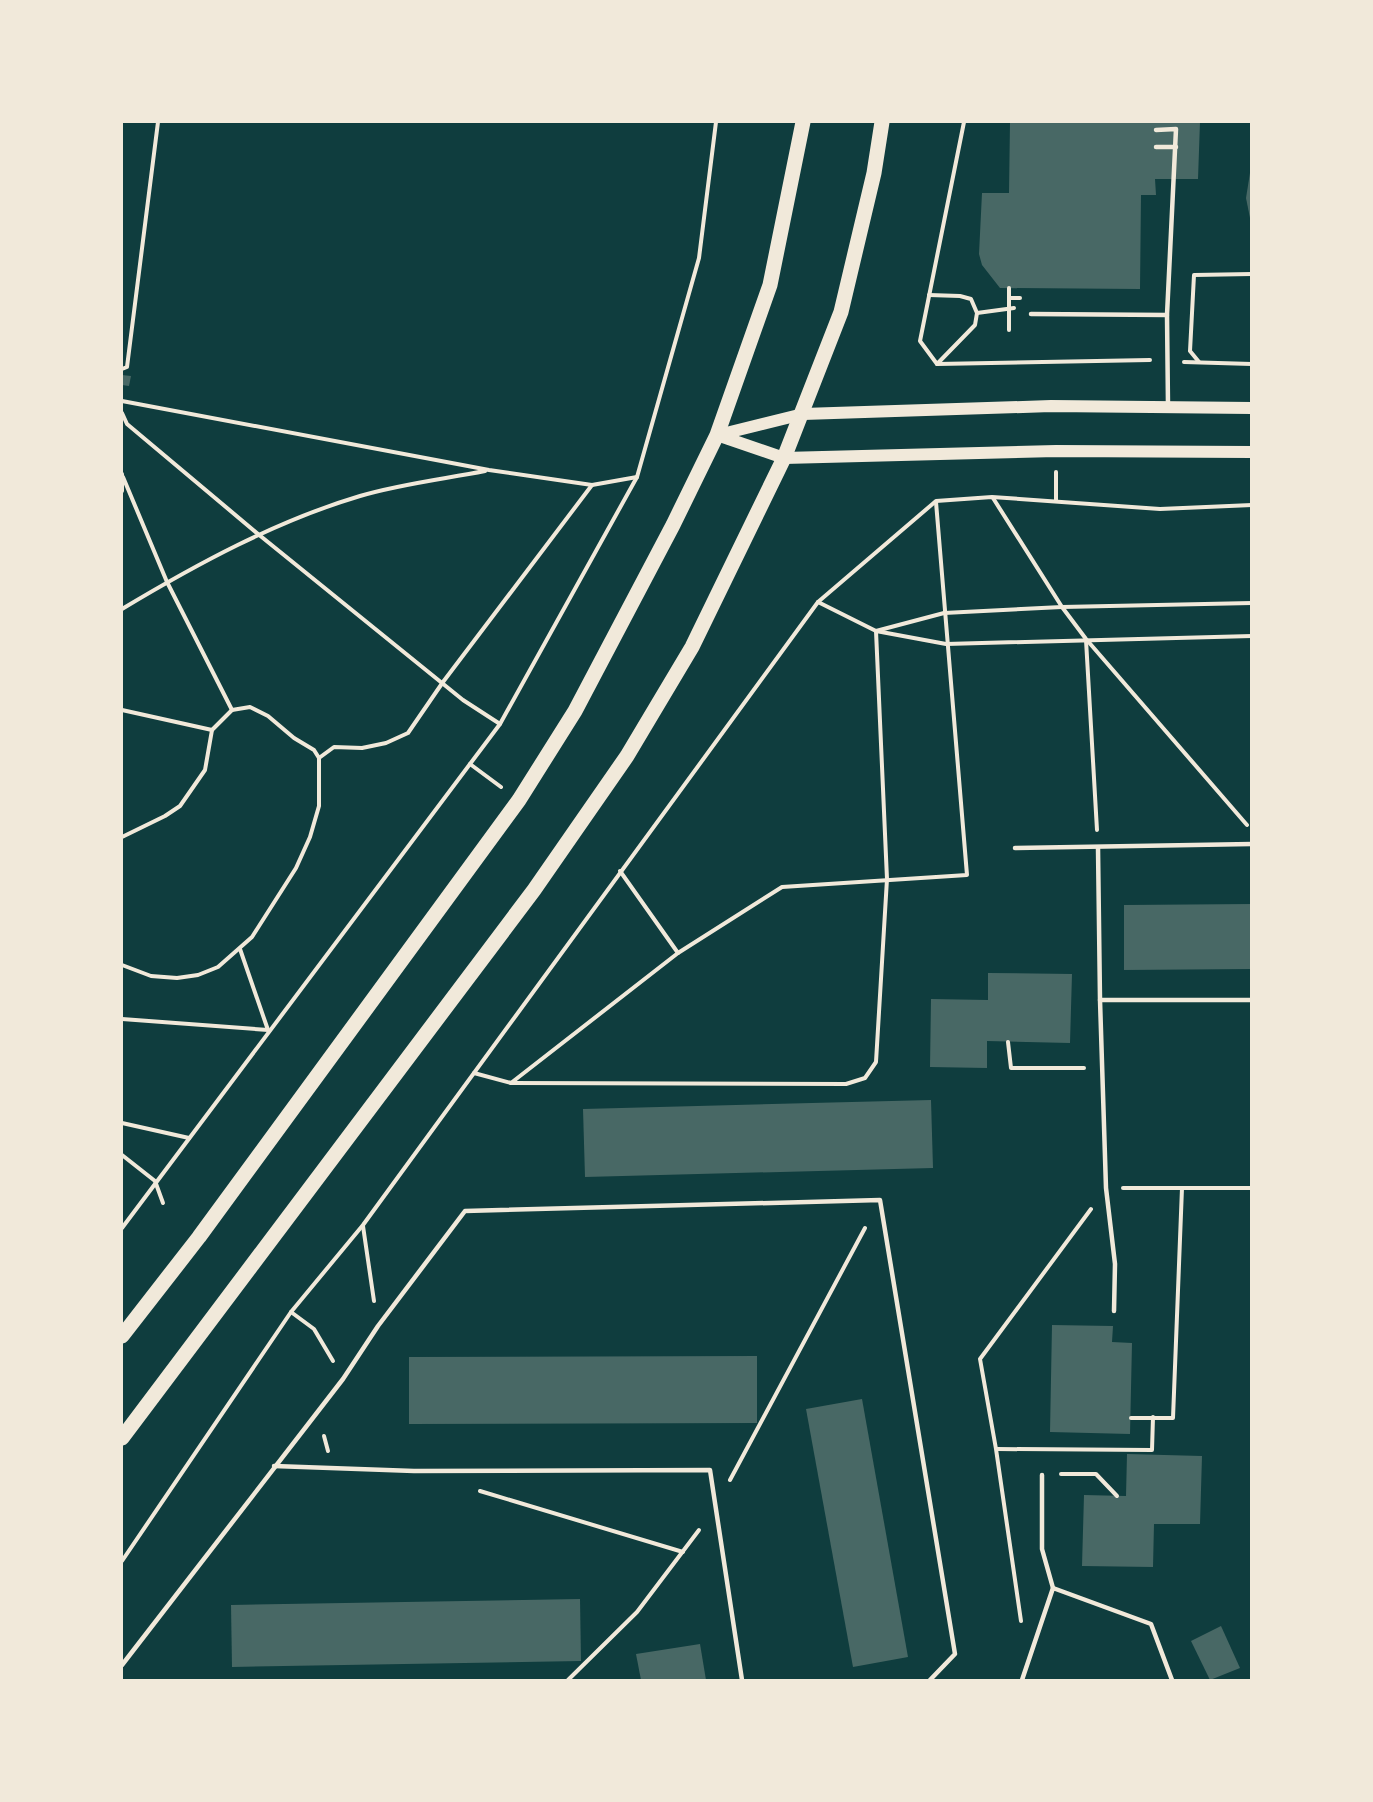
<svg xmlns="http://www.w3.org/2000/svg" width="1373" height="1802" font-family="'IBM Plex Sans',sans-serif">
  <style>
    .building { fill: #486865 }
    .lines { fill: none; stroke-linecap: round; stroke-linejoin: round }
    .path { stroke: #f1e9da; stroke-width: 4 }
    .service { stroke: #f1e9da; stroke-width: 4.5 }
    .secondary { stroke: #f1e9da; stroke-width: 12 }
    .primary { stroke: #f1e9da; stroke-width: 15 }
  </style>
  <rect width="100%" height="100%" fill="#0f3d3e"/>
  <g class="building">
    <polygon points="1010,122 1200,122 1198,179 1155,179 1156,195 1141,195 1140,289 1000,288 982,265 979,254 982,193 1009,193"/>
    <polygon points="1250,173 1252,173 1250,218 1246,198"/>
    <polygon points="122,375 131,376 129,386 122,385"/>
    <polygon points="1252,904 1252,969 1124,970 1124,905"/>
    <polygon points="988,973 1072,974 1070,1043 987,1041 987,1068 930,1067 931,999 988,1000"/>
    <polygon points="931,1100 933,1168 585,1177 583,1109"/>
    <polygon points="1052,1325 1113,1326 1112,1342 1132,1343 1130,1434 1050,1432"/>
    <polygon points="757,1356 757,1423 409,1424 409,1357"/>
    <polygon points="862,1399 908,1657 853,1667 806,1409"/>
    <polygon points="1127,1454 1202,1456 1200,1524 1154,1524 1153,1567 1082,1566 1084,1495 1126,1496"/>
    <polygon points="580,1599 581,1661 232,1667 231,1605"/>
    <polygon points="1221,1626 1240,1668 1210,1680 1191,1641"/>
    <polygon points="700,1644 706,1680 641,1680 636,1654"/>
  </g>
  <g class="lines">
    <g class="path">
      <polyline points="1009,288 1009,330"/>
      <polyline points="929,295 960,296 971,299 977,313 975,325 938,363"/>
      <polyline points="1009,298 1020,298"/>
      <polyline points="977,313 1014,308"/>
      <polyline points="1184,362 1252,364"/>
      <polyline points="1199,362 1190,351 1194,275 1252,274"/>
      <polyline points="937,364 1150,360"/>
      <polyline points="937,364 920,341 964,122"/>
      <polyline points="122,369 127,367 158,122"/>
      <polyline points="122,401 489,470 592,485 637,477"/>
      <polyline points="122,413 127,424 258,534 463,700 500,724"/>
      <polyline points="1056,472 1056,501"/>
      <polyline points="122,474 122,491"/>
      <polyline points="123,477 167,582 232,710"/>
      <polyline points="993,498 1062,607 1086,639 1247,825"/>
      <polyline points="818,602 876,631 946,644 1252,636"/>
      <path d="M122,609C197,564 276,521 360,496C400,484 444,479 485,471"/>
      <polyline points="1086,640 1097,830"/>
      <polyline points="122,710 212,730"/>
      <polyline points="319,758 334,747 362,748 386,743 408,733 443,682 592,485"/>
      <polyline points="470,764 501,787"/>
      <polyline points="122,837 165,816 180,806 205,770 212,730 232,710 250,707 268,716 294,738 314,750 319,758 319,806 310,837 296,868 252,937 218,967 198,975 177,978 151,976 122,965"/>
      <polyline points="620,871 678,953"/>
      <polyline points="122,1019 268,1030 240,949"/>
      <polyline points="1008,1042 1011,1068 1084,1068"/>
      <polyline points="474,1073 511,1083 678,953 782,887 967,875 936,502"/>
      <polyline points="511,1083 846,1084 865,1078 876,1062 887,879 876,631 944,613 1062,607 1252,603"/>
      <polyline points="122,1123 189,1138"/>
      <polyline points="122,1155 155,1181 163,1203"/>
      <polyline points="1123,1188 1252,1188"/>
      <polyline points="363,1226 374,1301"/>
      <polyline points="122,1228 500,724 637,477 699,258 716,122"/>
      <polyline points="291,1312 314,1329 333,1361"/>
      <polyline points="1131,1418 1173,1418 1182,1188"/>
      <polyline points="324,1436 328,1451"/>
      <polyline points="997,1449 1152,1450 1153,1417"/>
      <polyline points="1061,1474 1096,1474 1117,1496"/>
      <polyline points="730,1480 865,1228"/>
      <polyline points="480,1491 683,1552"/>
      <polyline points="122,1561 291,1312 363,1225 818,602 936,501 992,497 1160,509 1252,505"/>
      <polyline points="1021,1621 996,1449 980,1359 1091,1209"/>
      <polyline points="568,1680 637,1612 699,1530"/>
    </g>
    <g class="service">
      <polyline points="1156,130 1176,129 1167,315 1168,406"/>
      <polyline points="1156,147 1176,147"/>
      <polyline points="1031,314 1167,315"/>
      <polyline points="1015,848 1252,844"/>
      <polyline points="1098,848 1100,1000"/>
      <polyline points="1114,1311 1115,1264 1106,1188 1100,1000 1252,1000"/>
      <polyline points="274,1466 414,1471 710,1470 742,1680"/>
      <polyline points="1042,1475 1042,1549 1053,1588"/>
      <polyline points="122,1665 343,1379 378,1326 465,1211 880,1200 955,1654 930,1680"/>
      <polyline points="1022,1680 1053,1588 1151,1624 1172,1680"/>
    </g>
    <g class="secondary">
      <polyline points="717,435 784,458 1056,451 1252,452"/>
      <polyline points="718,435 803,414 1051,406 1252,408"/>
    </g>
    <g class="primary">
      <polyline points="122,1336 199,1237 519,800 575,711 673,525 717,435 770,285 803,122"/>
      <polyline points="122,1438 534,890 627,756 692,647 784,458 841,312 874,173 882,122"/>
    </g>
  </g>
  <rect width="1373" height="1802" fill="none" stroke="#f1e9da" stroke-width="246"/>
</svg>
